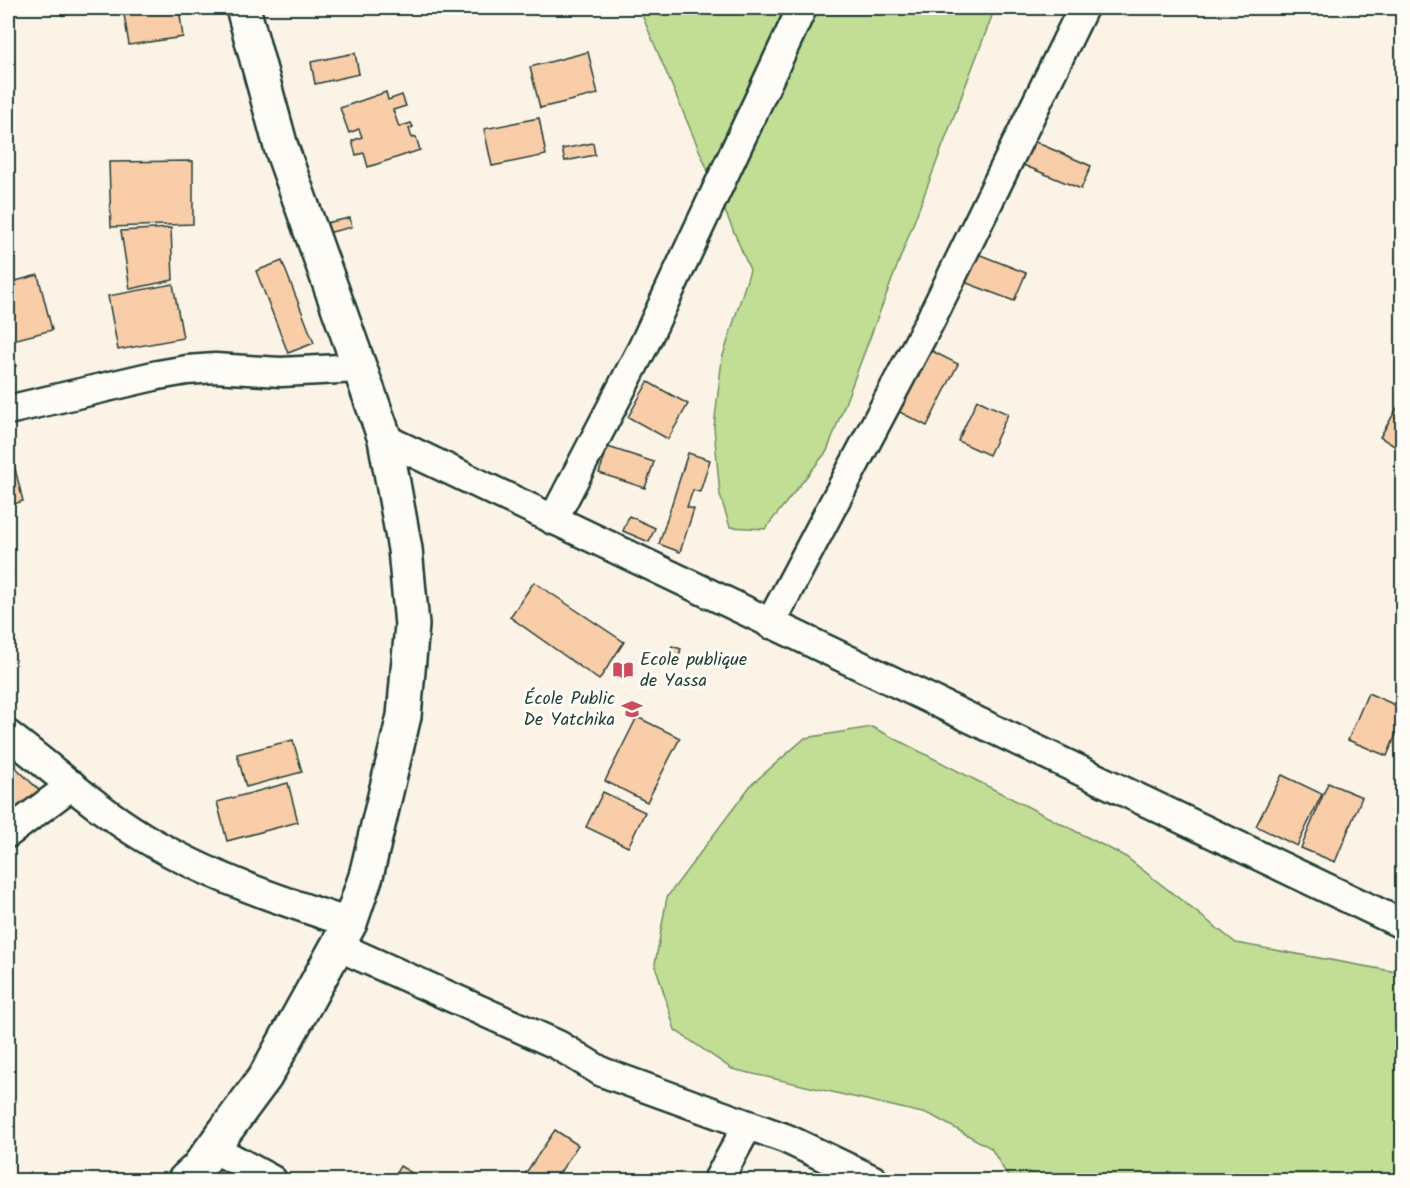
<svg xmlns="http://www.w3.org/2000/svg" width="1410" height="1188" font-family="Kalam,sans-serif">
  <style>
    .green { fill: #c2de95; stroke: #708e64; stroke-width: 1.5 }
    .building { fill: #f9cda8; stroke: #1f3d34; stroke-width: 1.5 }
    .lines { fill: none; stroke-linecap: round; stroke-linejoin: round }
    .street-casing { stroke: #1f3d34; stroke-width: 33 }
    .secondary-casing { stroke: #1f3d34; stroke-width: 38 }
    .street { stroke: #fdfcf7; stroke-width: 28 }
    .secondary { stroke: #fdfcf7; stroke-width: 33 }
    .labels { text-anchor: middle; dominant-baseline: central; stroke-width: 6; stroke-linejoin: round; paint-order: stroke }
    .poi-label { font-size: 18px; fill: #1f3d34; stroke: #fdfcf7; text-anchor: start }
  </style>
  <rect width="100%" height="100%" fill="#fcf3e7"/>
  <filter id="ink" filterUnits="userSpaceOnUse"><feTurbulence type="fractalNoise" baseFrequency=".0167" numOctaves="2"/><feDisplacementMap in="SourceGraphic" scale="12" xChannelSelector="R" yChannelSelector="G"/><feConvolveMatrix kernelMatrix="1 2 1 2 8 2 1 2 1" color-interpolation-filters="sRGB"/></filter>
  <g filter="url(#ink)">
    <g class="green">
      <polygon points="639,8 995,8 827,451 765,529 730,527 720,495 714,427 722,359 750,270"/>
      <polygon points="872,727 1126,857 1236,943 1402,973 1402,1180 1010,1180 991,1148 931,1115 732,1069 675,1030 655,964 667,897 751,785 805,738"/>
    </g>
    <g class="building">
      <polygon points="61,8 84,8 84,11 62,15"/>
      <polygon points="123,8 179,8 183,37 129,45"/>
      <polygon points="588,52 598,94 540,108 530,67"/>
      <polygon points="355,53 359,74 315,84 311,62"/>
      <polygon points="386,92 388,100 402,95 406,106 393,110 399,127 411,123 413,127 409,129 412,138 416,137 420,150 368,167 364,153 356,155 352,141 362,137 359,129 349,133 340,108"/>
      <polygon points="539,118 546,155 492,166 484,129"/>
      <polygon points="1026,138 1091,166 1081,189 1016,162"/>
      <polygon points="593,143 595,155 565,161 562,149"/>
      <polygon points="193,161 193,224 111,227 109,162"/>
      <polygon points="350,218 352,227 327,233 325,223"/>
      <polygon points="171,228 173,280 130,289 121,231"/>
      <polygon points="958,246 1026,273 1014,301 946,275"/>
      <polygon points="282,261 314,343 288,353 256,271"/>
      <polygon points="38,275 52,330 9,341 16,366 8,368 8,283"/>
      <polygon points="173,284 183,338 118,350 108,296"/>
      <polygon points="912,341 958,364 927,426 880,402"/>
      <polygon points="648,382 688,404 668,439 628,417"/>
      <polygon points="977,400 1008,414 989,455 958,441"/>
      <polygon points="1402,400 1402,451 1380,437"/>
      <polygon points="8,440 23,501 8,506"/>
      <polygon points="608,447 654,462 645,488 599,473"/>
      <polygon points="688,453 710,460 700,492 693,490 687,507 694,509 680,552 659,544"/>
      <polygon points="629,516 655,528 649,542 623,531"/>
      <polygon points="8,556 13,573 8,575"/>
      <polygon points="534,582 624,642 599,680 510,617"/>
      <polygon points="672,646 681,649 678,658 669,656"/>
      <polygon points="1368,693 1402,708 1402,720 1387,756 1348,740"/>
      <polygon points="637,717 680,738 647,802 605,781"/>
      <polygon points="293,740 302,772 246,787 237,754"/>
      <polygon points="8,760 41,792 8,819"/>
      <polygon points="1282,775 1322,794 1297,846 1256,826"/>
      <polygon points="288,783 298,822 227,841 217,802"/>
      <polygon points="1328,783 1362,797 1335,862 1301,848"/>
      <polygon points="603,792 645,812 628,847 586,827"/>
      <polygon points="555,1130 578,1145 555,1180 521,1180"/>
      <polygon points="400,1166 419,1177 417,1180 392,1180"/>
    </g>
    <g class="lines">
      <g class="street-casing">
        <g id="street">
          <polyline points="8,410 158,375 187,370 215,368 281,372 359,368"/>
          <polyline points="385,439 1402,924"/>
          <polyline points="553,520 643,347 802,8"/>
          <polyline points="770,624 931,319 1083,8"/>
          <path d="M8,735C53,769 95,808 143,837C207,876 279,900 350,923"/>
          <polyline points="8,833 72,785"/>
          <polyline points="337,946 558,1045 602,1072 787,1139 873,1180"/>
          <polyline points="213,1148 272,1180"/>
          <polyline points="718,1180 748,1125"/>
        </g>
      </g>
      <g class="secondary-casing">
        <polyline id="secondary" points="185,1180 197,1169 265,1077 350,923 366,876 404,716 412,625 405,549 385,439 281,147 243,8"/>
      </g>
      <use href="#street" class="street"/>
      <use href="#secondary" class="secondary"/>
    </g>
  </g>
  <defs>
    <g id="library-bare" transform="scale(1.62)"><path d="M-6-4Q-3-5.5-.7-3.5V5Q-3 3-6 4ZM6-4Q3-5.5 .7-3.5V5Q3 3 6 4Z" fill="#d1495b" stroke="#fdfcf7" stroke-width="2.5" paint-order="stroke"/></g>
    <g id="school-bare" transform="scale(1.62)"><path d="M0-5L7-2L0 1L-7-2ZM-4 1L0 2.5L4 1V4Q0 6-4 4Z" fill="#d1495b" stroke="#fdfcf7" stroke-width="2.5" paint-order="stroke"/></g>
  </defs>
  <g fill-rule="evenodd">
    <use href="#library-bare" x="623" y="670"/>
    <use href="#school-bare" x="632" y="709"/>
  </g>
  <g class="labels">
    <g class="poi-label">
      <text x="640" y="660">Ecole publique<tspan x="640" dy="21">de Yassa</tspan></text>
      <text x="615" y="699" text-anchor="end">École Public<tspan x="615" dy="21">De Yatchika</tspan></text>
    </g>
  </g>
  <rect width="1410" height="1188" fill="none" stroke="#fdfcf7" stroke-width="30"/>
  <rect x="15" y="15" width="1380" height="1158" fill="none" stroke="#1f3d34" stroke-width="2" filter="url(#ink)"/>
</svg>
